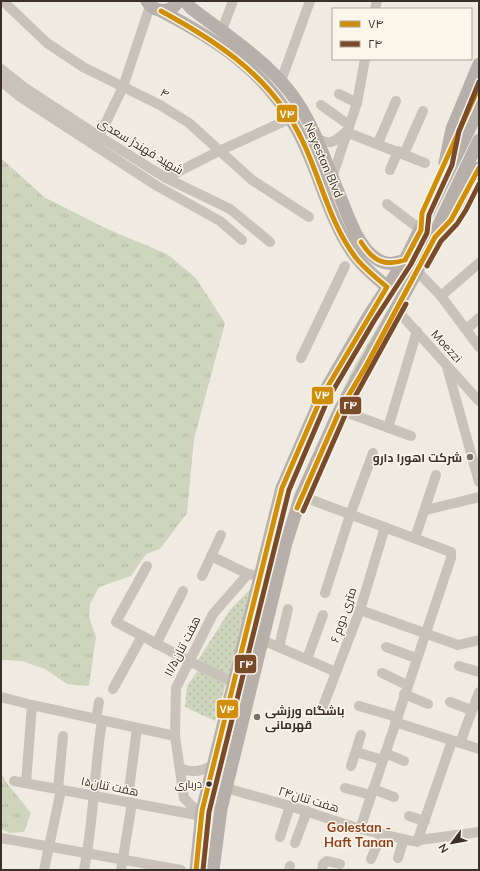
<svg xmlns="http://www.w3.org/2000/svg" width="480" height="871" font-family="Mulish,Cairo,sans-serif">
  <style>
    .grass { fill: url(#grass-tufts) }
    .park { fill: url(#park-dots) }
    .lines { fill: none; stroke-linecap: round; stroke-linejoin: round }
    .minor { stroke: #c8c2bb; stroke-width: 10 }
    .major { stroke: #b7b0aa; stroke-width: 13 }
    .bus-1-casing { stroke: #fbf5ea; stroke-width: 8 }
    .bus-2-casing { stroke: #fbf5ea; stroke-width: 8 }
    .bus-1 { stroke: #d18e08; stroke-width: 5 }
    .bus-2 { stroke: #7a4b2a; stroke-width: 5 }
    .poi-dot { fill: #79706a; stroke: #fbf5ea; stroke-width: 1.5 }
    .bus-dot { fill: #3a2f29; stroke: #fbf5ea; stroke-width: 1.5 }
    .labels { text-anchor: middle; dominant-baseline: central; stroke-width: 3; stroke-linejoin: round; paint-order: stroke }
    .bus-label { font-size: 11px; fill: #3a2f29; stroke: #fbf5ea; text-anchor: end }
    .street-label { font-size: 12px; fill: #3a2f29; stroke: #fbf5ea }
    .poi-label { font-size: 12px; font-weight: bold; fill: #3a2f29; stroke: #fbf5ea; text-anchor: end }
    .neighbourhood-label { font-size: 13px; font-weight: bold; fill: #8e401c; stroke: #fbf5ea }
    .line-badge { stroke: #fbf5ea; stroke-width: 1.5 }
    .badge-label { font-size: 11px; text-anchor: middle; font-weight: bold; fill: #fff }
  </style>
  <defs>
    <pattern id="grass-tufts" width="24" height="20" patternUnits="userSpaceOnUse"><rect width="24" height="20" fill="#cfd5bc"/><path d="M3 7l-1-3M5 7V3M7 7l1-3M15 17l-1-3M17 17v-4M19 17l1-3" fill="none" stroke="#b2b7a2"/></pattern>
    <pattern id="park-dots" width="8" height="8" patternUnits="userSpaceOnUse"><rect width="8" height="8" fill="#cfd5bc"/><path d="M2 2h.1M6 6h.1" fill="none" stroke="#b2b7a2" stroke-width="1.8" stroke-linecap="round"/></pattern>
  </defs>
  <rect width="100%" height="100%" fill="#efeae2"/>
  <g class="grass">
    <polygon points="1,158 44,197 105,228 167,254 196,278 225,323 194,439 187,513 160,549 146,554 131,576 99,587 90,604 89,617 96,637 89,686 67,684 45,669 22,661 1,660"/>
    <polygon points="405,281 312,466 234,726 229,725 310,464 330,416 355,365"/>
    <path d="M225,747L228,750C217,790 209,829 207,870H204C207,828 212,787 225,747Z"/>
    <polygon points="1,772 6,782 31,813 24,832 10,833 1,829"/>
  </g>
  <g class="park">
    <polygon points="255,584 229,676 198,660 230,610"/>
    <polygon points="198,670 226,683 215,721 185,707 187,686"/>
  </g>
  <g class="lines">
    <g class="minor">
      <polyline points="3,1 47,43 83,67 160,105 189,123 252,180 309,217"/>
      <polyline points="375,9 377,1"/>
      <polyline points="222,30 233,1"/>
      <polyline points="1,69 25,88 100,137 166,178 230,209 270,242"/>
      <polyline points="1,81 19,96 157,186 220,221 242,240"/>
      <polyline points="281,81 310,1"/>
      <polyline points="339,94 357,103"/>
      <polyline points="321,105 349,125"/>
      <polyline points="346,132 425,163"/>
      <path d="M315,137C330,146 333,143 346,132"/>
      <polyline points="96,143 123,87 150,6"/>
      <polyline points="378,143 396,101"/>
      <polyline points="404,154 423,111"/>
      <polyline points="390,170 398,151"/>
      <polyline points="166,178 219,151 285,121"/>
      <polyline points="332,178 357,103 365,59"/>
      <polyline points="387,204 421,230"/>
      <polyline points="417,271 441,296 479,347"/>
      <polyline points="441,296 479,263"/>
      <polyline points="396,309 479,401"/>
      <polyline points="467,329 479,318"/>
      <polyline points="301,358 345,266"/>
      <polyline points="447,367 479,482"/>
      <polyline points="340,410 411,436"/>
      <polyline points="388,428 417,331"/>
      <polyline points="301,496 451,552 451,558 360,829"/>
      <polyline points="426,510 479,497"/>
      <polyline points="415,538 436,475"/>
      <polyline points="211,556 248,574 255,575"/>
      <polyline points="147,566 116,622 189,661 233,682"/>
      <polyline points="202,576 221,535"/>
      <polyline points="325,593 350,515 373,453"/>
      <polyline points="360,610 458,645 479,640"/>
      <polyline points="262,640 336,672"/>
      <polyline points="156,644 183,591"/>
      <polyline points="279,647 288,609"/>
      <polyline points="386,647 416,658"/>
      <polyline points="307,659 323,615"/>
      <polyline points="459,666 479,672"/>
      <polyline points="382,673 407,685"/>
      <polyline points="113,689 142,636"/>
      <polyline points="404,694 428,704"/>
      <polyline points="1,697 32,705 175,736"/>
      <polyline points="450,702 471,710"/>
      <polyline points="359,706 397,717"/>
      <polyline points="322,709 360,610 385,527"/>
      <polyline points="96,719 99,702"/>
      <polyline points="395,722 479,749"/>
      <polyline points="460,743 479,692"/>
      <polyline points="356,752 383,760"/>
      <polyline points="385,753 404,761"/>
      <polyline points="351,766 361,735"/>
      <path d="M180,768C192,773 201,772 213,765"/>
      <polyline points="14,781 202,816"/>
      <polyline points="26,783 32,705"/>
      <polyline points="226,788 290,806 360,829 412,841 479,832"/>
      <polyline points="345,788 371,795"/>
      <polyline points="58,789 63,736"/>
      <polyline points="373,789 394,797"/>
      <polyline points="129,790 137,728"/>
      <polyline points="202,816 184,798 175,736 176,688 213,614 248,574"/>
      <polyline points="409,816 425,821"/>
      <polyline points="280,837 290,806"/>
      <polyline points="1,838 181,870"/>
      <polyline points="417,842 452,741"/>
      <polyline points="295,843 307,811"/>
      <polyline points="398,858 404,839"/>
      <polyline points="371,859 382,834"/>
      <polyline points="44,870 61,790"/>
      <path d="M84,870C94,820 94,771 102,721"/>
      <polyline points="121,870 132,803"/>
      <polyline points="289,870 290,866"/>
      <polyline points="322,870 323,864 327,861 340,864"/>
    </g>
    <g class="major">
      <path d="M147,1C154,13 171,14 178,1"/>
      <path d="M185,1L191,8C226,35 262,57 290,92C314,123 326,164 341,199C349,218 357,244 374,257C386,266 392,264 405,260"/>
      <path d="M161,11C217,40 264,70 295,126C318,165 327,216 353,253C362,267 375,276 387,287"/>
      <polyline points="465,119 479,87"/>
      <polyline points="445,163 452,129 479,64"/>
      <polyline points="448,222 468,191 479,168"/>
      <polyline points="196,870 202,811 282,488 322,396 368,317 405,260 479,109"/>
      <polyline points="213,870 221,809 286,543 301,496 340,410 417,271 479,140"/>
    </g>
    <g class="bus-1-casing">
      <g id="bus-1">
        <path d="M161,11C220,43 274,79 303,142C321,180 330,224 356,258C365,269 376,278 387,287L322,396L282,488L202,811L196,870"/>
        <path d="M361,242C373,261 384,267 405,260L421,230L422,213L479,87"/>
        <polyline points="297,508 340,410 366,366 435,237 451,220 479,168"/>
      </g>
    </g>
    <g class="bus-2-casing">
      <g id="bus-2">
        <polyline points="427,266 441,241 457,224 466,210 479,184"/>
        <polyline points="303,511 346,413 406,304"/>
        <polyline points="203,870 209,812 289,490 328,399 374,321 411,264 427,233 429,215 452,165 459,131 479,82"/>
      </g>
    </g>
    <use href="#bus-1" class="bus-1"/>
    <use href="#bus-2" class="bus-2"/>
  </g>
  <g class="poi-dot">
    <circle cx="470" cy="457" r="4"/>
    <circle cx="257" cy="717" r="4"/>
  </g>
  <circle class="bus-dot" cx="209" cy="784" r="3.5"/>
  <g class="labels">
    <g class="bus-label">
      <text x="202" y="784">درباری</text>
    </g>
    <g class="street-label">
      <text transform="translate(165 93) rotate(28)">۴</text>
      <text transform="translate(141 146) rotate(31)">شهید فهندژ سعدی</text>
      <text transform="translate(324 160) rotate(67)">Neyestan Blvd</text>
      <text transform="translate(447 346) rotate(48)">Moezzi</text>
      <text transform="translate(343 615) rotate(-71)">۶ متری دوم</text>
      <text transform="translate(182 646) rotate(-63)">۱۱/۵هفت تنان</text>
      <text transform="translate(110 786) rotate(11)">هفت تنان۱۵</text>
      <text transform="translate(309 799) rotate(17)">هفت تنان۲۴</text>
    </g>
    <g class="poi-label">
      <text x="462" y="457">شرکت اهورا دارو</text>
      <text x="265" y="710" text-anchor="start">باشگاه ورزشی<tspan x="265" dy="14">قهرمانی</tspan></text>
    </g>
    <g class="neighbourhood-label">
      <text x="359" y="827">Golestan -<tspan x="359" dy="15">Haft Tanan</tspan></text>
    </g>
  </g>
  <g class="line-badge">
    <rect x="276" y="104" width="22" height="19" rx="4" fill="#d18e08"/>
    <rect x="311" y="386" width="23" height="19" rx="4" fill="#d18e08"/>
    <rect x="339" y="396" width="23" height="19" rx="4" fill="#7a4b2a"/>
    <rect x="234" y="654" width="23" height="20" rx="4" fill="#7a4b2a"/>
    <rect x="216" y="699" width="23" height="20" rx="4" fill="#d18e08"/>
  </g>
  <g class="badge-label">
    <text x="287" y="118">۷۴</text>
    <text x="322" y="399">۷۴</text>
    <text x="350" y="409">۲۴</text>
    <text x="246" y="668">۲۴</text>
    <text x="227" y="713">۷۴</text>
  </g>
  <rect width="480" height="871" fill="none" stroke="#3a2f29" stroke-width="4"/>
  <rect x="332" y="8" width="140" height="52" fill="#fbf5ea" stroke="#aea69d"/>
  <rect x="340" y="21" width="20" height="6" fill="#d18e08" stroke="#aea69d"/>
  <text x="368" y="28" font-size="12" fill="#3a2f29">۷۴</text>
  <rect x="340" y="41" width="20" height="6" fill="#7a4b2a" stroke="#aea69d"/>
  <text x="368" y="48" font-size="12" fill="#3a2f29">۲۴</text>
  <g transform="translate(452 843) rotate(238)" stroke="#fbf5ea" stroke-width="3" paint-order="stroke">
  <path d="M0-3L7 15L0 10L-7 15Z" fill="#3a2f29"/>
  <text y="-6" font-size="11" font-weight="bold" text-anchor="middle" fill="#3a2f29">N</text>
  </g>
</svg>
